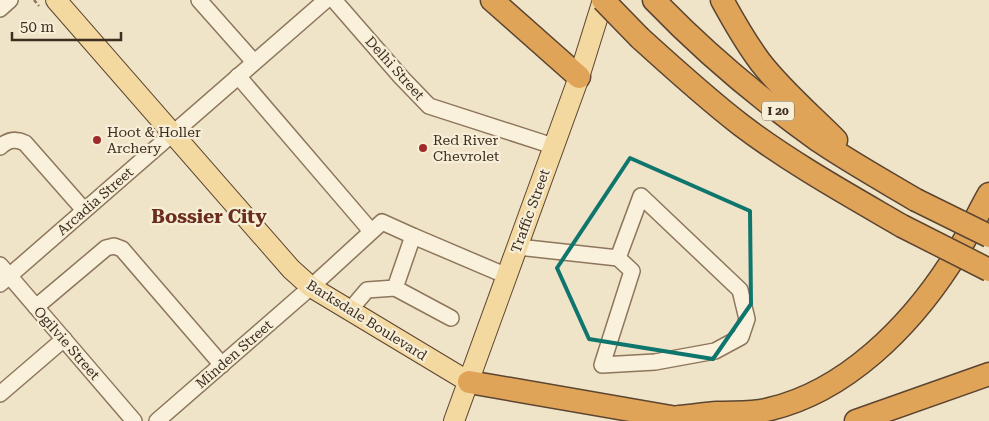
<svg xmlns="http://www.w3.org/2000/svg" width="989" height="421" font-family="'Roboto Serif',serif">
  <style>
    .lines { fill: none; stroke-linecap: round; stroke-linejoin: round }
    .minor-casing { stroke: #8d765c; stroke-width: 18 }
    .major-casing { stroke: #5b4430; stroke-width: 22 }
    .highway-casing { stroke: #5b4430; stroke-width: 25 }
    .path { stroke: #8d765c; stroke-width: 2.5; stroke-dasharray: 4 2.5; stroke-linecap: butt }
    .minor { stroke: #faf1dc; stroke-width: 15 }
    .major { stroke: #f3d9a0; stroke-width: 20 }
    .highway { stroke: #e0a458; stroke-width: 22 }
    .highway-bridge-casing { stroke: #5b4430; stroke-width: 25; stroke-linecap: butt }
    .highway-bridge { stroke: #e0a458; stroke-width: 22 }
    .marked { fill: none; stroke: #0f766e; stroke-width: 4; stroke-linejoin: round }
    .poi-dot { fill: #9e2a2b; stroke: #f7eed8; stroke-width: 2 }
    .labels { text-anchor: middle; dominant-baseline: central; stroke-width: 4.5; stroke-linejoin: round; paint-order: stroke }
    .shield { fill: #f7eed8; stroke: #756857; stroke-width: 1 }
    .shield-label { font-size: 12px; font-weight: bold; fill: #3d2e20 }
    .street-label { font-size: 14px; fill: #3d2e20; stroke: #f7eed8 }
    .poi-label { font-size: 14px; fill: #3d2e20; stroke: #f7eed8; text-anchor: start }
    .district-label { font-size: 19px; font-weight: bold; fill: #6b2e1e; stroke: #f7eed8 }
  </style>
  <rect width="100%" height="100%" fill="#f0e4c8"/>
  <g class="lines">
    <g class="minor-casing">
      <g id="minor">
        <polyline points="199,0 254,62"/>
        <polyline points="334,0 401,77 429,106 553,146"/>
        <polyline points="0,9 10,0"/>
        <polyline points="238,76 371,231"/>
        <path d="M0,147C8,140 15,138 25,143L84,210"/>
        <polyline points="518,247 618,258 641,196 740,290 747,319 741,337 715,351 655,362 602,365 632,271 618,258"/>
        <polyline points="0,265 134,421"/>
        <polyline points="0,284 326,0"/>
        <polyline points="395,288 451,318"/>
        <polyline points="36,307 106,248 114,246 122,249 222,365"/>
        <polyline points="350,310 367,290 395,288 413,236 507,276"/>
        <polyline points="0,394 64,339"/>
        <polyline points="157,421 311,287 382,222 413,236"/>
      </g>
    </g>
    <g class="major-casing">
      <g id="major">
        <polyline points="56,0 291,269 311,287 469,382"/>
        <polyline points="454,421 579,77 603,0"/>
      </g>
    </g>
    <g class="highway-casing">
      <g id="highway">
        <polyline points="492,0 579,77"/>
        <path d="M654,0C704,52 760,99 819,141C850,162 884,181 916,200"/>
        <path d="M722,0C734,22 746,43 761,63C783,91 811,115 836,140"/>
        <path d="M640,38C673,68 706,98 741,125C791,163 847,194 902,226"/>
        <polyline points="469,382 694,421"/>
        <path d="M679,417C692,416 704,414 717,413C735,412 753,414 770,409C846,391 909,327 950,264C965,242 976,217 989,194"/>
        <polyline points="856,421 989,374"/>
      </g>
    </g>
    <polyline class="path" points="34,0 39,6"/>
    <use href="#minor" class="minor"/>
    <use href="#major" class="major"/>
    <use href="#highway" class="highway"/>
    <g class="highway-bridge-casing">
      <g id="highway-bridge">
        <polyline points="603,0 640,38"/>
        <polyline points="916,200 989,236"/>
        <polyline points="902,226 989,270"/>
      </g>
    </g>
    <use href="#highway-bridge" class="highway-bridge"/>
  </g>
  <path class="marked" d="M630,158L750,211L751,304L713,359L589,339L557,268Z"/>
  <g class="poi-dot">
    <circle cx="97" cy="140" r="5"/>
    <circle cx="423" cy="148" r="5"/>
  </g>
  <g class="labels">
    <rect class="shield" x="762" y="101.5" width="32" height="19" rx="4"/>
    <g class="shield-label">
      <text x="778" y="111">I 20</text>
    </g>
    <g class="street-label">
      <text transform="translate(395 68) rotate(48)">Delhi Street</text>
      <text transform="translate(95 201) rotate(-41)">Arcadia Street</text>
      <text transform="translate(530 211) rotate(-70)">Traffic Street</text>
      <text transform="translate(367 320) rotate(32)">Barksdale Boulevard</text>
      <text transform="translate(67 343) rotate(49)">Ogilvie Street</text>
      <text transform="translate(234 354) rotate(-41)">Minden Street</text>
    </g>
    <g class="poi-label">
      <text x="107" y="132">Hoot &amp; Holler<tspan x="107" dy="16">Archery</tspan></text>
      <text x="433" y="140">Red River<tspan x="433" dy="16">Chevrolet</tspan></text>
    </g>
    <g class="district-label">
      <text x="209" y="216">Bossier City</text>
    </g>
  </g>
  <path d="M12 32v8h109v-8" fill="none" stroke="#3d2e20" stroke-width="2.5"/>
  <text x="20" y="32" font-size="15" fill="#3d2e20" stroke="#f7eed8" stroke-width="4" paint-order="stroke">50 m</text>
</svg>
